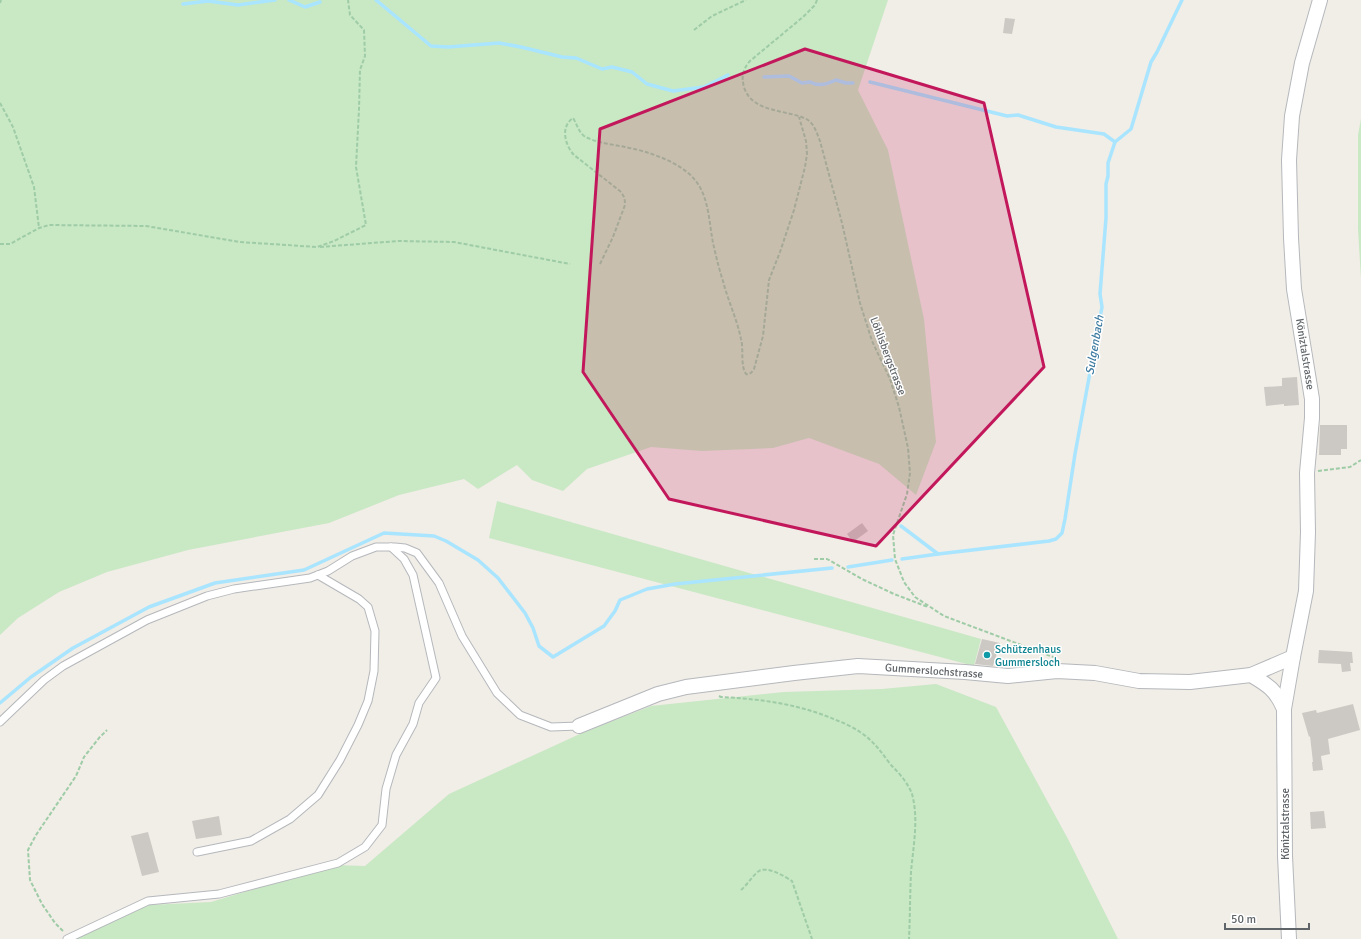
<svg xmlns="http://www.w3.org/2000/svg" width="1361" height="939" font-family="Signika,sans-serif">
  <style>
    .green { fill: #c9e8c4 }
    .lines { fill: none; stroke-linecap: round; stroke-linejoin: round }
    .stream { stroke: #a9e5ff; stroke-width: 3.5 }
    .building { fill: #ccc8c3 }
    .service-casing { stroke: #b5b8bc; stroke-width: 9 }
    .minor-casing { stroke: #b5b8bc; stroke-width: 16 }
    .path { stroke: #9ecca6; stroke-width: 2; stroke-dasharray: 4 2; stroke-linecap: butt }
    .service { stroke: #fff; stroke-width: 7 }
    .minor { stroke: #fff; stroke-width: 14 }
    .marked { fill: #c2185b; fill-opacity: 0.2; stroke: #c2185b; stroke-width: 3; stroke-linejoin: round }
    .culture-dot { fill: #0f9aa8; stroke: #fff; stroke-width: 1.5 }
    .labels { text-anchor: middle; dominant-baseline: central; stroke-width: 3; stroke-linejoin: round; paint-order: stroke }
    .street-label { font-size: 11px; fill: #5f6468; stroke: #fff }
    .culture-label { font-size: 11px; fill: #0d838f; stroke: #fff; text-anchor: start }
    .water-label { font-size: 12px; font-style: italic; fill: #3e7ba1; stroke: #fff }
  </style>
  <rect width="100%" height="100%" fill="#f1ede7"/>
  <g class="green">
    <polygon points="0,0 888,0 858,90 888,150 924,319 936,442 916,495 879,464 809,438 773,448 702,451 651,447 587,469 563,491 532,480 517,465 478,489 464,479 399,495 329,523 188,550 107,572 59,592 18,618 0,635"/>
    <polygon points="1361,119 1361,278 1358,229 1358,135"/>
    <polygon points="497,501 981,639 974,666 489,538"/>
    <polygon points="936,684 996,707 1068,839 1118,939 71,939 149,905 211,902 334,865 365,866 449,794 582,733 651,706 784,692 882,689"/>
  </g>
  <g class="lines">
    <g class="stream">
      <polyline points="289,0 305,7 320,2"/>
      <polyline points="376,0 431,46 448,47 499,43 521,47 562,57 576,58 602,69 612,67 632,72 647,84 673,91 704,87 728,75"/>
      <polyline points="183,4 208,1 238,5 275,0"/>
      <path d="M764,77L789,76L802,83L810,82C819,87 827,84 836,80L846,83H853"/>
      <polyline points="870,82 1007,116 1018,115 1056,127 1104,134 1115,142"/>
      <polyline points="901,526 938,554 1049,541 1056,539 1062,533 1065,519 1075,454 1102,307 1100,294 1106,218 1106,184 1108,176 1108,163 1115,142 1131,129 1151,62 1157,52 1182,0"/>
      <polyline points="902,559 938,554"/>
      <polyline points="848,567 892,560"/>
      <polyline points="0,703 31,677 73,648 149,607 215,583 304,570 384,533 434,536 446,541 478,560 498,578 525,613 533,628 539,646 553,657 604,626 615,611 620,600 647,589 675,584 832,568"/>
    </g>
  </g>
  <g class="building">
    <polygon points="1005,18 1015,19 1012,34 1003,33"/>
    <polygon points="1297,377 1299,405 1284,406 1284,404 1266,406 1264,387 1282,386 1282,378"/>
    <polygon points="1320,425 1347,425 1347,449 1341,449 1341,455 1319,455"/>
    <polygon points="862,523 868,531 853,542 847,534"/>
    <polygon points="982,639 1000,643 993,666 975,664"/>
    <polygon points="1319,650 1352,652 1353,663 1350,663 1351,671 1342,672 1341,664 1318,663"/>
    <polygon points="1353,704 1360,730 1328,739 1330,754 1321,756 1323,770 1313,771 1312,762 1313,762 1310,736 1309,737 1302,713 1316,710 1317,713"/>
    <polygon points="1324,811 1326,828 1311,829 1310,812"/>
    <polygon points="219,816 222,835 196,839 192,821"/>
    <polygon points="148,832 159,872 142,876 131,836"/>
  </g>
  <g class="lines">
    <g class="service-casing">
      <g id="service">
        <polyline points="0,722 44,680 63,666 147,620 207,596 234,589 310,578 328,571 352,556 376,547 395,547 405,548 417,553 439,583 462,636 497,693 520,715 551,727 579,726"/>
        <polyline points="197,852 251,841 290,819 318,795 340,760 358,725 368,701 374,671 375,631 368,607 359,599 318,575"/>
        <polyline points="67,939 148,901 219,894 338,863 365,847 382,825 386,789 396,755 413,724 419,703 436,678 413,575 404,559 391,547"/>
      </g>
    </g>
    <g class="minor-casing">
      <g id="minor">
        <path d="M1251,675C1268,685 1276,690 1284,709"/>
        <polyline points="579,726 658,694 686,687 794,673 858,666 965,672 1008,676 1057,671 1095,673 1139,681 1190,682 1251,675 1293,657"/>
        <polyline points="1289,939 1285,856 1284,709 1293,657 1306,591 1308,532 1307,473 1312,418 1312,399 1294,289 1291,238 1289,160 1292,116 1302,63 1320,0"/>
      </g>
    </g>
    <g class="path">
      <path d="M817,0L815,5L803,17L750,61C743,69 741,76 744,87C752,114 789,109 808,120C815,125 817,134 820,141L842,223L860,303L872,341L890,379L899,407L908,448L910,473L907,494L893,535L895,559L904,582L915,597L944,616L1056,658"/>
      <polyline points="0,3 1,0"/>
      <polyline points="694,30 712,16 746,0"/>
      <polyline points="0,103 13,127 34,187 39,228"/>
      <polyline points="0,244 10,244 39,228 49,225 146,226 240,242 317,247 334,241 366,225 356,167 359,109 360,70 365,56 364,30 350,15 348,0"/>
      <polyline points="320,247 398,241 454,242 570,264"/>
      <path d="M600,264L613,237L625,205C625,198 624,196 620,191L574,155C565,145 560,127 573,118C577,124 578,131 584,136C596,143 611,144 625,147C647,151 681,162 695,180C709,197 709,222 713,243C716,256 719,269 723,281C728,301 737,319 741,339C744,350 740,365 746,374C750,375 752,372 754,369L763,336L769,280L780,252L794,210L805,167L807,154L806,141L799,117"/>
      <polyline points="1318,471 1350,467 1361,460"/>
      <polyline points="814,559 827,559 862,579 894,594 928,607"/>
      <path d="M719,696L721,697C761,699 799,704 836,720C844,723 853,727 860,732C874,741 881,752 891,765C899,773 908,783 912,794C919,819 913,848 911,872C910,895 910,917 909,939"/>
      <path d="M741,890C747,885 753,875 759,871C768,866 784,876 792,881L812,939"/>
      <polyline points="63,931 55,923 42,904 30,880 28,850 36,835 76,776 84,757 99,738 107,730"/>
    </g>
    <use href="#service" class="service"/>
    <use href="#minor" class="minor"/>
  </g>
  <path class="marked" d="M805,49L984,103L1044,367L876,546L669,499L583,372L600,129Z"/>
  <circle class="culture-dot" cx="987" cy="655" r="4"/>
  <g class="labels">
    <g class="street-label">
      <text transform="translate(1305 354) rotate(81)">Köniztalstrasse</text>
      <text transform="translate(888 356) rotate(69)">Löhlisbergstrasse</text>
      <text transform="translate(934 671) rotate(4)">Gummerslochstrasse</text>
      <text transform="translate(1285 824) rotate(-90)">Köniztalstrasse</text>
    </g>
    <g class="culture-label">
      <text x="995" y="649">Schützenhaus<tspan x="995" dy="13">Gummersloch</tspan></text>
    </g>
    <g class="water-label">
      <text transform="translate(1095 345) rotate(-80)">Sulgenbach</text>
    </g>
  </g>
  <path d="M1225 923v6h84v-6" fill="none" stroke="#5f6468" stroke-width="2"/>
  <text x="1231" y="923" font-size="12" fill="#5f6468" stroke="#ffffff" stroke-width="3" paint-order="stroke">50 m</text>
</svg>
